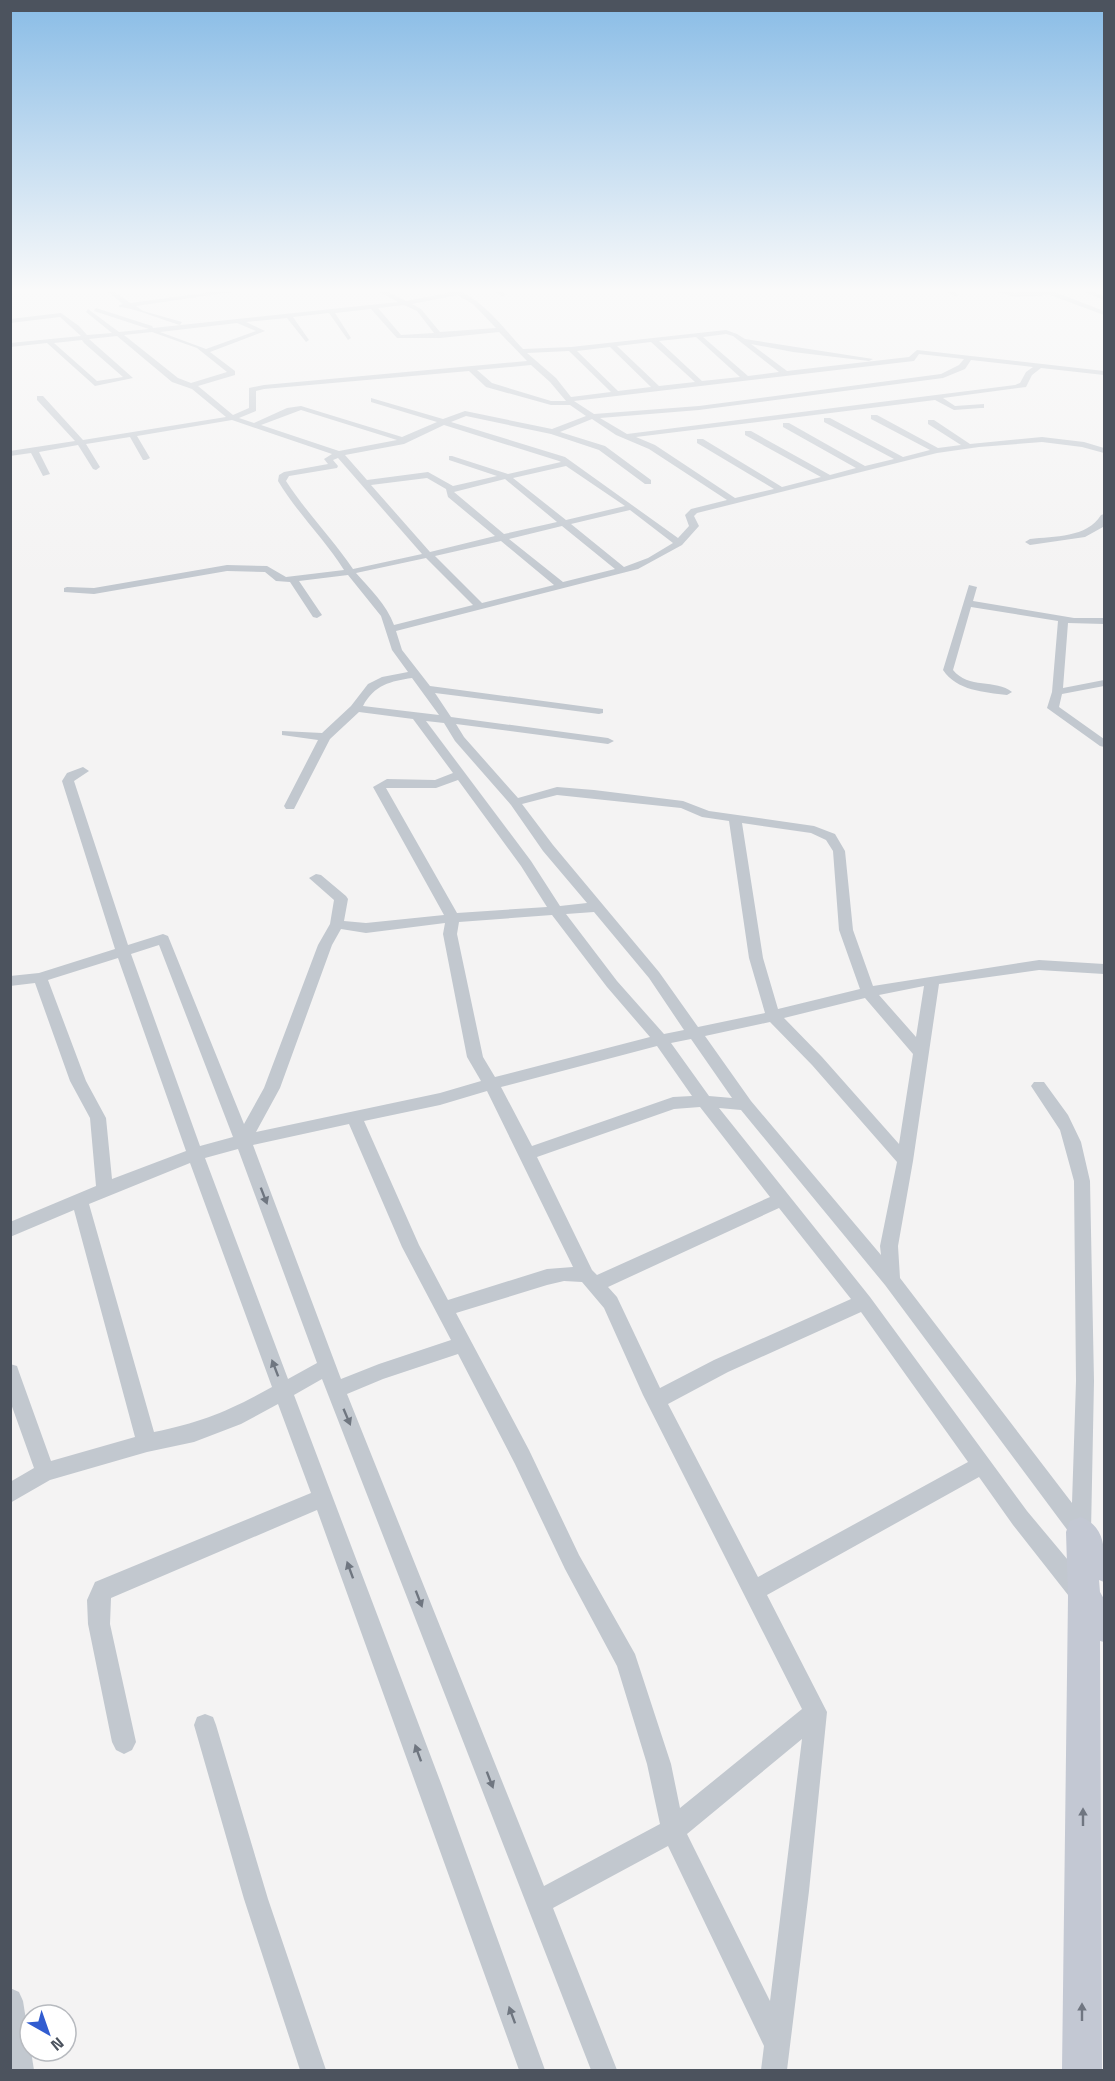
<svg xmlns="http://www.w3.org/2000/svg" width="1115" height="2081" font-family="'Titillium Web',sans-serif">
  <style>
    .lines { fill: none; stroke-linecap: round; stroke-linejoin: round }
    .street { fill: #c2c8cf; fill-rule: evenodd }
    .secondary { fill: #c3c8d3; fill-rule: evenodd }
    .oneway { fill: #6f7680 }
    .oneway2 { fill: #707681 }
  </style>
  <rect width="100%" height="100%" fill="#f4f3f3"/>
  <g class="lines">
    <g class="street">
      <path d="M104,289H111L130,303L233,289H252L136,306L143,311L182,322L180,325C162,320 135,308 119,307V305L123,304Z"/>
      <path d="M374,289H382L406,301L452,292L448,289C475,289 506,331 523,349L571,347L726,330L737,334L745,339L873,359L869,361L793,352L751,344L787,371L909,357L917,350L1104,371V375L1041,368L1032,375L1026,387L943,398L955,406L984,404V408H981L954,410L935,400L636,437L655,445L735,498L774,489L697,443V439H703L782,487L821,477L745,435V431H751L830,475L856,468L783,427V423H789L865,466L894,459L824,422V418H830L903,457L930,450L871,419V415H877L938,448L961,445L928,424V420H934L970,444L1042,437L1084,442L1104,448V453L1082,447L1042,442L979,447L937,453L697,513L694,516L699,526L682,545L638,569L396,631L402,650L430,686L603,709V713L599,714L435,693L451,717L608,738L614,741L608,744L456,724L464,737L518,798L557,787L594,790L683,801L709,811L814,826L835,834L845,851L853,930L873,986L1039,960L1104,964V974L1039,970L939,984L913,1161L898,1246L900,1278L1072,1503L1076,1381L1074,1181L1060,1130L1031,1086L1034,1082H1044L1068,1115L1081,1142L1090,1181L1094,1381L1091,1532L1088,1539L1081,1542L1074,1539L885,1285L741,1110L719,1108L870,1297L1027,1511L1088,1584L1091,1592L1088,1600L1080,1603L1072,1600L1013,1525L979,1477L767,1595L827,1712L809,1891L787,2070H761L764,2046L668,1846L553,1908L617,2070H591L322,1379L294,1395L442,1786L545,2070H519L317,1510L111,1598L110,1624L136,1742L132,1750L124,1754L116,1750L112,1742L88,1624L87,1600L95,1582L311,1493L278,1404L241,1424L194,1442L147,1452L50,1480L10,1503V1482L34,1468L10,1401V1364L17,1366L19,1372L51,1461L135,1437L74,1210L10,1237V1222L96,1186L90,1118L70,1081L35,983L10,986V976L39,973L115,949L62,781L67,773L83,767L89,771L74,781L128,945L163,934L168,936L244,1124L264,1088L318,945L330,924L334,900L309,878L316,874L321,875L346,896L348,899L344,921L366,923L444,915L373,787L387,779L435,780L453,773L413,719L359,712L330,739L294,809H286L284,806L318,740L282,735V731L322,733L351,706L368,684L382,677L408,672L392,650L381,616L348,575L299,581L322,615L317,618L313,617L290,582L276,581L265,572L227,571L94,594L64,592V588L67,587L94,588L227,565L267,566L286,577L344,570C324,538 297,513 278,481L279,475L284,472L328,464L324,459L332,454L232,420L137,436L150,458L146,460H143L130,437L86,444L100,467L96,470L93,469L78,445L39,452L50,474L43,476L31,453L10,456V451L75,441L37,400V396H43L83,440L226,417L192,389L172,382L117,336L89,339L133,378L95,386L47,343L10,347V343L81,336L60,317L10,323V319L61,313L79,326L87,335L112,333L86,312L88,309L119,332L149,329L94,311L96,308L152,326L153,328L398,302ZM457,295L473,304L496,328L440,332L421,309L412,304ZM404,305L417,311L434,333L401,335L378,308ZM371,309L397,338H440L499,332L527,361L264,385L249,388V408L233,415L198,386L235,375V371L210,352L265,331L246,322L287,318L306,342L309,340L293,317L329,313L348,340L351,338L335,313ZM237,323L256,331L206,349L160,332ZM152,332L197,348L227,372L191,383L178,378L124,335ZM726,334L733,336L779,372L748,376L703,337ZM696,337L740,377L702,381L659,341ZM82,340L84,343L123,377L97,381L54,343ZM651,342L695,382L659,386L617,346ZM610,347L651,387L618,391L577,351ZM569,351L611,392L571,397L556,378L527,353ZM919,354L964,359L959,365L941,374L699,406L594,414L574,401L905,362L914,361ZM971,360L1033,367L1026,372L1020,383L1015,385L627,434L600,418L699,410L943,378L965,369ZM531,365L550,382L566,401H551L492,383L477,370ZM469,371L486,387L551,405H570L586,416L552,429L465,411L443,419L371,398V402L437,422L402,437L301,406L287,408L254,423L239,418L256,411V391L264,389ZM301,410L397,440L339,451L261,425ZM466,416L551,434L599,450L645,484H651V480L605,446L560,432L592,419L616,435L649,449L727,500L691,509L685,515L689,526L678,538L565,457L451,422ZM444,425L559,461L561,462L508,474L452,456H449V460L497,476L453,486L428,472L367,480L345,455L404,444ZM338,458L422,554L353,569C332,538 306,512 286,481L289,476L337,468L338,466L333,460ZM566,466L625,506L566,520L513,478ZM427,478L446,489L448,497L495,536L430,552L371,485ZM505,479L557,522L504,534L454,492ZM630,510L673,543L648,558L624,567L571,524ZM562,526L615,569L563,582L509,539ZM501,541L554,585L482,603L435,556ZM426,558L473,605L394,625C387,605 370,589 356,573ZM412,678L439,715L363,706C374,685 391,681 412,678ZM426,721L444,723L455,741L511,805L543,851L587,903L560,906L531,861ZM458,780L521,866L547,907L457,913L386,788H436ZM557,795L681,808L702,817L729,821L749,958L765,1013L698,1027L659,972L553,845L522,804ZM742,823L811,833L826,840L833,851L839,930L860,989L778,1009L763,958ZM594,912L649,978L684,1030L664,1034L617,981L566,914ZM552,915L607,987L650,1037L495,1077L483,1057L457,934L459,922ZM445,923L443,934L467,1057L481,1081L440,1093L256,1132L280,1088L332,945L341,929L366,933ZM159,945L233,1137L200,1146L131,954ZM118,958L186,1151L112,1179L106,1118L86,1081L48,980ZM924,986L916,1037L879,995ZM865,998L913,1054L899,1144L822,1057L784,1018ZM770,1022L812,1065L897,1162L880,1246L881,1255L751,1101L705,1036ZM691,1039L732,1098L709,1096L671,1043ZM657,1046L692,1096L673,1097L532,1146L501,1087ZM487,1091L573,1267L547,1269L448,1300L419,1245L364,1121L440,1105ZM700,1107L770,1197L597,1275L592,1270L537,1157L674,1109ZM349,1124L402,1247L451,1340L379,1364L341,1379L253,1145ZM238,1149L317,1363L288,1379L205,1158ZM190,1163L272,1387C229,1411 202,1422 154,1432L89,1204ZM779,1208L851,1299L714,1360L660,1388L617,1297L608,1287ZM564,1281L582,1282L604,1308L643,1395L802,1709L680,1808L671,1764L635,1654L579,1555L529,1450L456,1313L547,1285ZM861,1312L968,1462L758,1577L668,1404L728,1372ZM458,1354L515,1464L565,1569L617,1666L647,1764L660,1824L544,1886L347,1394L383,1379ZM802,1739L770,2001L687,1834Z"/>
      <polygon points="489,289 497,289 507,295 502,296"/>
      <polygon points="940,289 949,289 960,295 955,296"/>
      <polygon points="986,289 1015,293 1047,289 1104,311 1104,315 1050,295 1015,297"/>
      <polygon points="1077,289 1087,289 1104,296 1104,300"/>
      <path d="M1104,514L1103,527L1085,537L1030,545L1025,542L1030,539C1054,536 1087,538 1101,515Z"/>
      <path d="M969,585L977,587L973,601L1074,618H1104V624L1068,623L1063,688L1104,680V686L1062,694L1059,707L1104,739V747L1100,746L1047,708L1052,692L1058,621L971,607L953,670C968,689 996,679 1012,692L1007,695C984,692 957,691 943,670Z"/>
      <polygon points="205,1714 213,1717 216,1725 268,1899 326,2070 300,2070 244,1899 194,1725 197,1717"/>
      <polygon points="10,1988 19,1992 23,2001 34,2070 10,2070"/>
    </g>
    <path class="secondary" d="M1081,1517C1109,1528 1104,1556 1104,1582L1099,1580L1100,1592L1104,1599V1642L1100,1641L1102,2070H1062L1068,1597L1066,1532L1070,1521Z"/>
  </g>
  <defs><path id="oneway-solid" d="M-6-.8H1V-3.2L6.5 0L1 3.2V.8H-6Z" transform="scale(1.5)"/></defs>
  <g class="oneway">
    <use href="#oneway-solid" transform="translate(264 1196) rotate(69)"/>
    <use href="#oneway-solid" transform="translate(275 1368) rotate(-111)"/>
    <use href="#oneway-solid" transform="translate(347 1417) rotate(67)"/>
    <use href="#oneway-solid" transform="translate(350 1570) rotate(-110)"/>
    <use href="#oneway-solid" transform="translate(419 1599) rotate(69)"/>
    <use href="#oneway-solid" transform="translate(418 1753) rotate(-110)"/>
    <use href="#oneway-solid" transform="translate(490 1780) rotate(69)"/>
    <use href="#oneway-solid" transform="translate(512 2015) rotate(-110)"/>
  </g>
  <g class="oneway2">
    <use href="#oneway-solid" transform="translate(1083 1817) rotate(-90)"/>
    <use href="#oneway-solid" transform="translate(1082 2012) rotate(-90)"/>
  </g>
  <linearGradient id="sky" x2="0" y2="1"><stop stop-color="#89bce6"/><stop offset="0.5" stop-color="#fafafa"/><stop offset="1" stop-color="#fafafa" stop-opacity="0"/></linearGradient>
  <rect width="1115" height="581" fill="url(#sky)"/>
  <rect width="1115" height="2081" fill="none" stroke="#4c535e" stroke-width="24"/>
  <g transform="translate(48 2033) rotate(140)"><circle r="28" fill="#ffffff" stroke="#b7babf" stroke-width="1.5"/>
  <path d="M0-4.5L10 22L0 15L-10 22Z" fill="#315cd0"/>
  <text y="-9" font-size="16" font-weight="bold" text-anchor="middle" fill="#4c535e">N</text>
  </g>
</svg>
